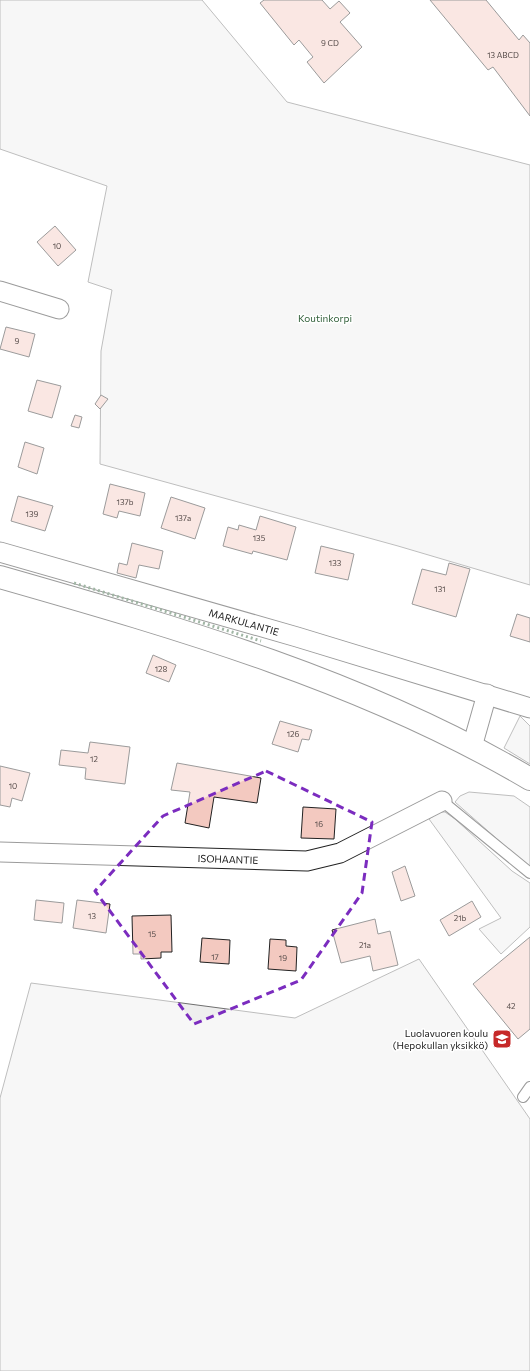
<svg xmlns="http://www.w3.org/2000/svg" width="530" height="1371" font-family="Commissioner,sans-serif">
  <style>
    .green { fill: #eee; stroke: #6f6f6f }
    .building { fill: #f3c9c0; stroke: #222 }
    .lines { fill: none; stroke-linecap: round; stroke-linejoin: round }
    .lane-casing { stroke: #222; stroke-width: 12 }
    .street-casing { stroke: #222; stroke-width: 21 }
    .secondary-casing { stroke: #222; stroke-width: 24 }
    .lane { stroke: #fff; stroke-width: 10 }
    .street { stroke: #fff; stroke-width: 19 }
    .secondary { stroke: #fff; stroke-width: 22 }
    .hedge { stroke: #2f5e38; stroke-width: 3; stroke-dasharray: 2 3; stroke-linecap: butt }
    .marked { fill: none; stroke: #7b2cbf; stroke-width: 3; stroke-dasharray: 8 5; stroke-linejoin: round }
    .labels { text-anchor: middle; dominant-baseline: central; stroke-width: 3; stroke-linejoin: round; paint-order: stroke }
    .number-label { font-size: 8px; fill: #564c4a }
    .park-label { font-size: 10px; fill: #2f5e38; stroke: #fff }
    .street-label { font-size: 10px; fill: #222; stroke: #fff }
    .poi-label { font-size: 10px; fill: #222; stroke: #fff; text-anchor: end }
  </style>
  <rect width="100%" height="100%" fill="#fff"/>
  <g class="green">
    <polygon points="0,0 202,0 287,102 530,165 530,585 398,546 100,464 101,351 112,290 88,282 107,186 0,149"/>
    <polygon points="520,716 530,726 530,764 504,748"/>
    <polygon points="469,792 514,796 530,807 530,868 455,802 460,796"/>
    <polygon points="440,812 445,812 455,819 512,871 530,883 530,927 501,954 479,929 501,918 429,819"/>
    <polygon points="419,959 530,1119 530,1371 0,1371 0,1098 31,983 295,1018"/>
  </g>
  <g class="building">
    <polygon points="264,0 322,0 330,9 339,1 350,13 340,22 362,47 324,83 307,62 313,57 299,40 294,45 260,3"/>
    <polygon points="430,0 486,0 519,40 523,35 530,43 530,116 493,67 488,70"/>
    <polygon points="55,226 76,250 58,266 37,242"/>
    <polygon points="6,327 35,334 29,357 0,349"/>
    <polygon points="37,380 61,386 52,418 28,411"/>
    <polygon points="101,395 108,399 100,409 95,404"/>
    <polygon points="75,415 82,417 79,428 71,426"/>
    <polygon points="25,442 44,448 37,474 18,467"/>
    <polygon points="110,484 145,493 140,516 119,511 117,518 103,514"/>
    <polygon points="18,496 53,506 45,531 11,521"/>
    <polygon points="171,497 205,508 195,539 161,528"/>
    <polygon points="260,516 296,527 287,560 253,551 252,554 223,546 228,527 238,530 239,525 256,530"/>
    <polygon points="132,543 163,551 159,569 139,565 136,578 117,573 119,563 127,565"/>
    <polygon points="321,546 354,554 348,580 315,573"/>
    <polygon points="449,563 470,569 456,617 412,604 422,569 446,575"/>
    <polygon points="517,614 530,618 530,642 510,636"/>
    <polygon points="153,655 176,665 169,682 146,673"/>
    <polygon points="280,721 312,730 309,740 302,739 298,752 272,744"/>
    <polygon points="90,742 130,747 125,784 85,779 86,768 59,765 61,750 88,753"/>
    <polygon points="177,763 261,778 257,803 214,797 209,828 185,823 190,792 171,790"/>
    <polygon points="0,766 30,773 22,801 12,798 10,807 0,805"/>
    <polygon points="303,807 336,809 334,839 301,838"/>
    <polygon points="405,866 415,896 401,901 392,872"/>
    <polygon points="36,900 64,903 62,923 34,920"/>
    <polygon points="77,900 110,904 106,933 73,928"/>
    <polygon points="472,901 481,917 449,936 440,920"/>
    <polygon points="171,915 172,952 161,952 161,958 141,959 141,954 133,954 132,916"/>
    <polygon points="375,919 378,934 390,931 398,965 373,971 370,956 341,963 332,930"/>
    <polygon points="530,937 530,1029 518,1039 473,984"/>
    <polygon points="202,938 230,940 229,964 200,962"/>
    <polygon points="270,939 286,940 286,946 297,947 296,971 268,969"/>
  </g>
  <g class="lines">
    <g class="lane-casing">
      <g id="lane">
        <polyline points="442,801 530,873"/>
        <polyline points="523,1097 530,1087"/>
      </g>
    </g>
    <g class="street-casing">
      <g id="street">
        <polyline points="0,291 59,309"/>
        <polyline points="0,552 297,637 530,708"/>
        <polyline points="472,747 487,694"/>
        <polyline points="0,852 307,861 340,853 442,801"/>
      </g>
    </g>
    <g class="secondary-casing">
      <path id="secondary" d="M0,577C182,629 366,682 530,779"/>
    </g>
    <use href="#lane" class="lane"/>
    <use href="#street" class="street"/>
    <use href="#secondary" class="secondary"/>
    <polyline class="hedge" points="74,583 261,641"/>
  </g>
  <path d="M0 0H530V1371H0ZM266,771L372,822L362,893L301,980L194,1024L95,891L163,816Z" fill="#fff" fill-opacity=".55" fill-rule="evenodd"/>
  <path class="marked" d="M266,771L372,822L362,893L301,980L194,1024L95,891L163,816Z"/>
  <defs>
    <g id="school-square" transform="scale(1)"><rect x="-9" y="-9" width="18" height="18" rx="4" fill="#c62828" stroke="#fff"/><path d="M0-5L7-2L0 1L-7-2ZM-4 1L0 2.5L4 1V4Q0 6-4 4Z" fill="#fff"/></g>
  </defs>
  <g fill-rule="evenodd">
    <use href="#school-square" x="502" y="1039"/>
  </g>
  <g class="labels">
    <g class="number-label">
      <text x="330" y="43">9 CD</text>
      <text x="503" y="55">13 ABCD</text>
      <text x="57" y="246">10</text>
      <text x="17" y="341">9</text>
      <text x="125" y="502">137b</text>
      <text x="32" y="514">139</text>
      <text x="183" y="518">137a</text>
      <text x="259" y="538">135</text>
      <text x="335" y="563">133</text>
      <text x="440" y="589">131</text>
      <text x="161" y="669">128</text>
      <text x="293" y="734">126</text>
      <text x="94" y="759">12</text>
      <text x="13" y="786">10</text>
      <text x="319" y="824">16</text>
      <text x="92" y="916">13</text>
      <text x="460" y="918">21b</text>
      <text x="152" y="934">15</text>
      <text x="365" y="945">21a</text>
      <text x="215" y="957">17</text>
      <text x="283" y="958">19</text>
      <text x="511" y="1006">42</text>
    </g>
    <g class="park-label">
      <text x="325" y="318">Koutinkorpi</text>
    </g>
    <g class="street-label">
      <text transform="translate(244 622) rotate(16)">MARKULANTIE</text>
      <text transform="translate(228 859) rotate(2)">ISOHAANTIE</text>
    </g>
    <g class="poi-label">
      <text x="488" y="1033">Luolavuoren koulu<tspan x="488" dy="12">(Hepokullan yksikkö)</tspan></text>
    </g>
  </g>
</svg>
